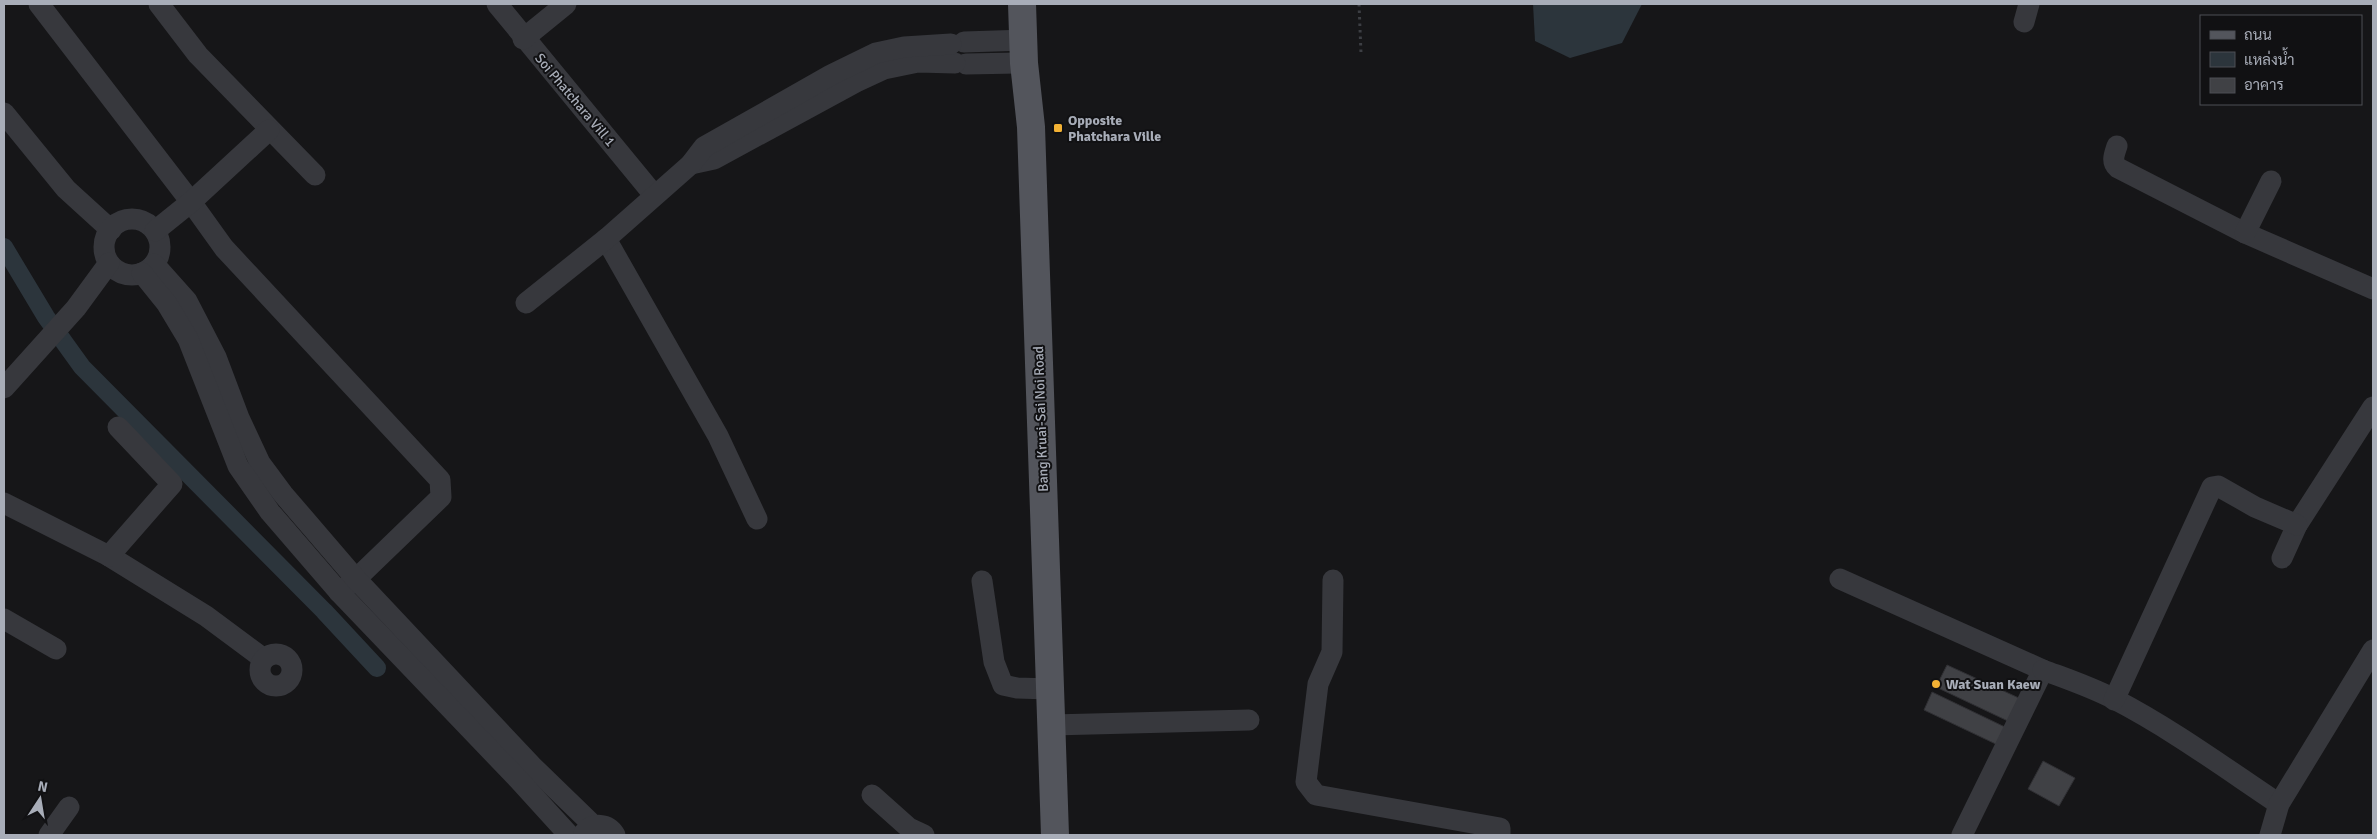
<svg xmlns="http://www.w3.org/2000/svg" width="2377" height="839" font-family="Signika,Sarabun,sans-serif">
  <style>
    .water { fill: #2c353c }
    .lines { fill: none; stroke-linecap: round; stroke-linejoin: round }
    .canal { stroke: #2c353c; stroke-width: 18 }
    .building { fill: #404145; stroke: #303034 }
    .path { stroke: #3d3f44; stroke-width: 3; stroke-dasharray: 2.5 4; stroke-linecap: butt }
    .minor { stroke: #37383d; stroke-width: 21 }
    .major { stroke: #53555c; stroke-width: 28 }
    .poi-dot { fill: #f2b134; stroke: #111113; stroke-width: 2 }
    .labels { text-anchor: middle; dominant-baseline: central; stroke-width: 4; stroke-linejoin: round; paint-order: stroke }
    .street-label { font-size: 14px; fill: #a8adb8; stroke: #111113 }
    .poi-label { font-size: 14px; font-weight: bold; fill: #a8adb8; stroke: #111113; text-anchor: start }
  </style>
  <rect width="100%" height="100%" fill="#161618"/>
  <polygon class="water" points="1533,4 1642,4 1622,43 1570,58 1535,41"/>
  <g class="lines">
    <polyline class="canal" points="4,247 46,317 82,367 324,611 377,668"/>
  </g>
  <g class="building">
    <polygon points="1947,665 2021,699 2010,722 1936,687"/>
    <polygon points="1932,692 2009,729 2000,746 1924,710"/>
    <polygon points="2043,761 2075,778 2059,806 2028,789"/>
  </g>
  <g class="lines">
    <polyline class="path" points="1359,4 1361,53"/>
    <g class="minor">
      <polyline points="39,4 191,202 224,248 440,480 441,497 356,579 339,592"/>
      <polyline points="159,4 198,55 315,175"/>
      <polyline points="497,4 654,195"/>
      <polyline points="2024,22 2029,4"/>
      <polyline points="523,39 566,4"/>
      <polyline points="964,42 1023,40"/>
      <polyline points="966,64 1024,63"/>
      <polyline points="4,113 66,189 111,230"/>
      <path d="M2117,146C2114,155 2111,162 2118,168L2245,233L2373,289"/>
      <polyline points="691,164 714,159 856,82 884,69 918,62 955,63"/>
      <circle cx="132" cy="247" r="28"/>
      <polyline points="155,231 191,202 269,130"/>
      <polyline points="2245,233 2271,181"/>
      <polyline points="606,239 718,436 757,519"/>
      <polyline points="154,264 187,301 216,357 239,418 260,463 283,494 356,579 532,766 594,826"/>
      <polyline points="142,273 167,304 188,339 238,466 270,512 339,592 518,779 569,835"/>
      <polyline points="526,303 606,239 691,164 704,147 831,75 876,53 904,47 951,44"/>
      <polyline points="4,388 76,308 109,263"/>
      <polyline points="4,503 109,556 206,616 264,659"/>
      <polyline points="109,556 172,484 118,427"/>
      <polyline points="2282,558 2297,525 2373,407"/>
      <polyline points="1840,579 2043,670 1962,835"/>
      <polyline points="1333,580 1332,652 1318,684 1306,782 1316,795 1500,828 1500,835"/>
      <polyline points="982,581 994,662 1003,685 1017,688 1050,689"/>
      <polyline points="4,619 56,649"/>
      <circle cx="276" cy="670" r="16"/>
      <path d="M2043,670C2067,679 2091,687 2114,699C2172,729 2225,768 2279,804"/>
      <polyline points="2114,700 2212,487 2218,486 2255,507 2297,525"/>
      <polyline points="1052,725 1249,720"/>
      <polyline points="872,795 909,828 924,835"/>
      <path d="M584,833C593,822 608,823 615,835"/>
      <polyline points="49,835 69,807"/>
      <polyline points="2270,835 2279,804 2373,650"/>
    </g>
    <polyline class="major" points="1022,4 1024,63 1031,127 1055,835"/>
  </g>
  <g class="poi-dot">
    <rect x="1053" y="123" width="10" height="10" rx="2.5"/>
    <circle cx="1936" cy="684" r="5"/>
  </g>
  <g class="labels">
    <g class="street-label">
      <text transform="translate(575 100) rotate(50)">Soi Phatchara Vill 1</text>
      <text transform="translate(1041 419) rotate(-92)">Bang Kruai-Sai Noi Road</text>
    </g>
    <g class="poi-label">
      <text x="1068" y="120">Opposite<tspan x="1068" dy="16">Phatchara Ville</tspan></text>
      <text x="1946" y="684">Wat Suan Kaew</text>
    </g>
  </g>
  <rect width="2377" height="839" fill="none" stroke="#a8adb8" stroke-width="10"/>
  <rect x="2200" y="15" width="162" height="90" fill="#111113" stroke="#4d4f55"/>
  <rect x="2210" y="31" width="25" height="8" fill="#53555c" stroke="#4d4f55"/>
  <text x="2244" y="40" font-size="15" fill="#a8adb8">ถนน</text>
  <rect x="2210" y="52" width="25" height="15" fill="#2c353c" stroke="#4d4f55"/>
  <text x="2244" y="65" font-size="15" fill="#a8adb8">แหล่งน้ำ</text>
  <rect x="2210" y="78" width="25" height="15" fill="#404145" stroke="#4d4f55"/>
  <text x="2244" y="90" font-size="15" fill="#a8adb8">อาคาร</text>
  <g transform="translate(40 799) rotate(12)" stroke="#111113" stroke-width="4" paint-order="stroke">
  <path d="M0-4L9 19L0 12L-9 19Z" fill="#a8adb8"/>
  <text y="-8" font-size="14" font-weight="bold" text-anchor="middle" fill="#a8adb8">N</text>
  </g>
</svg>
